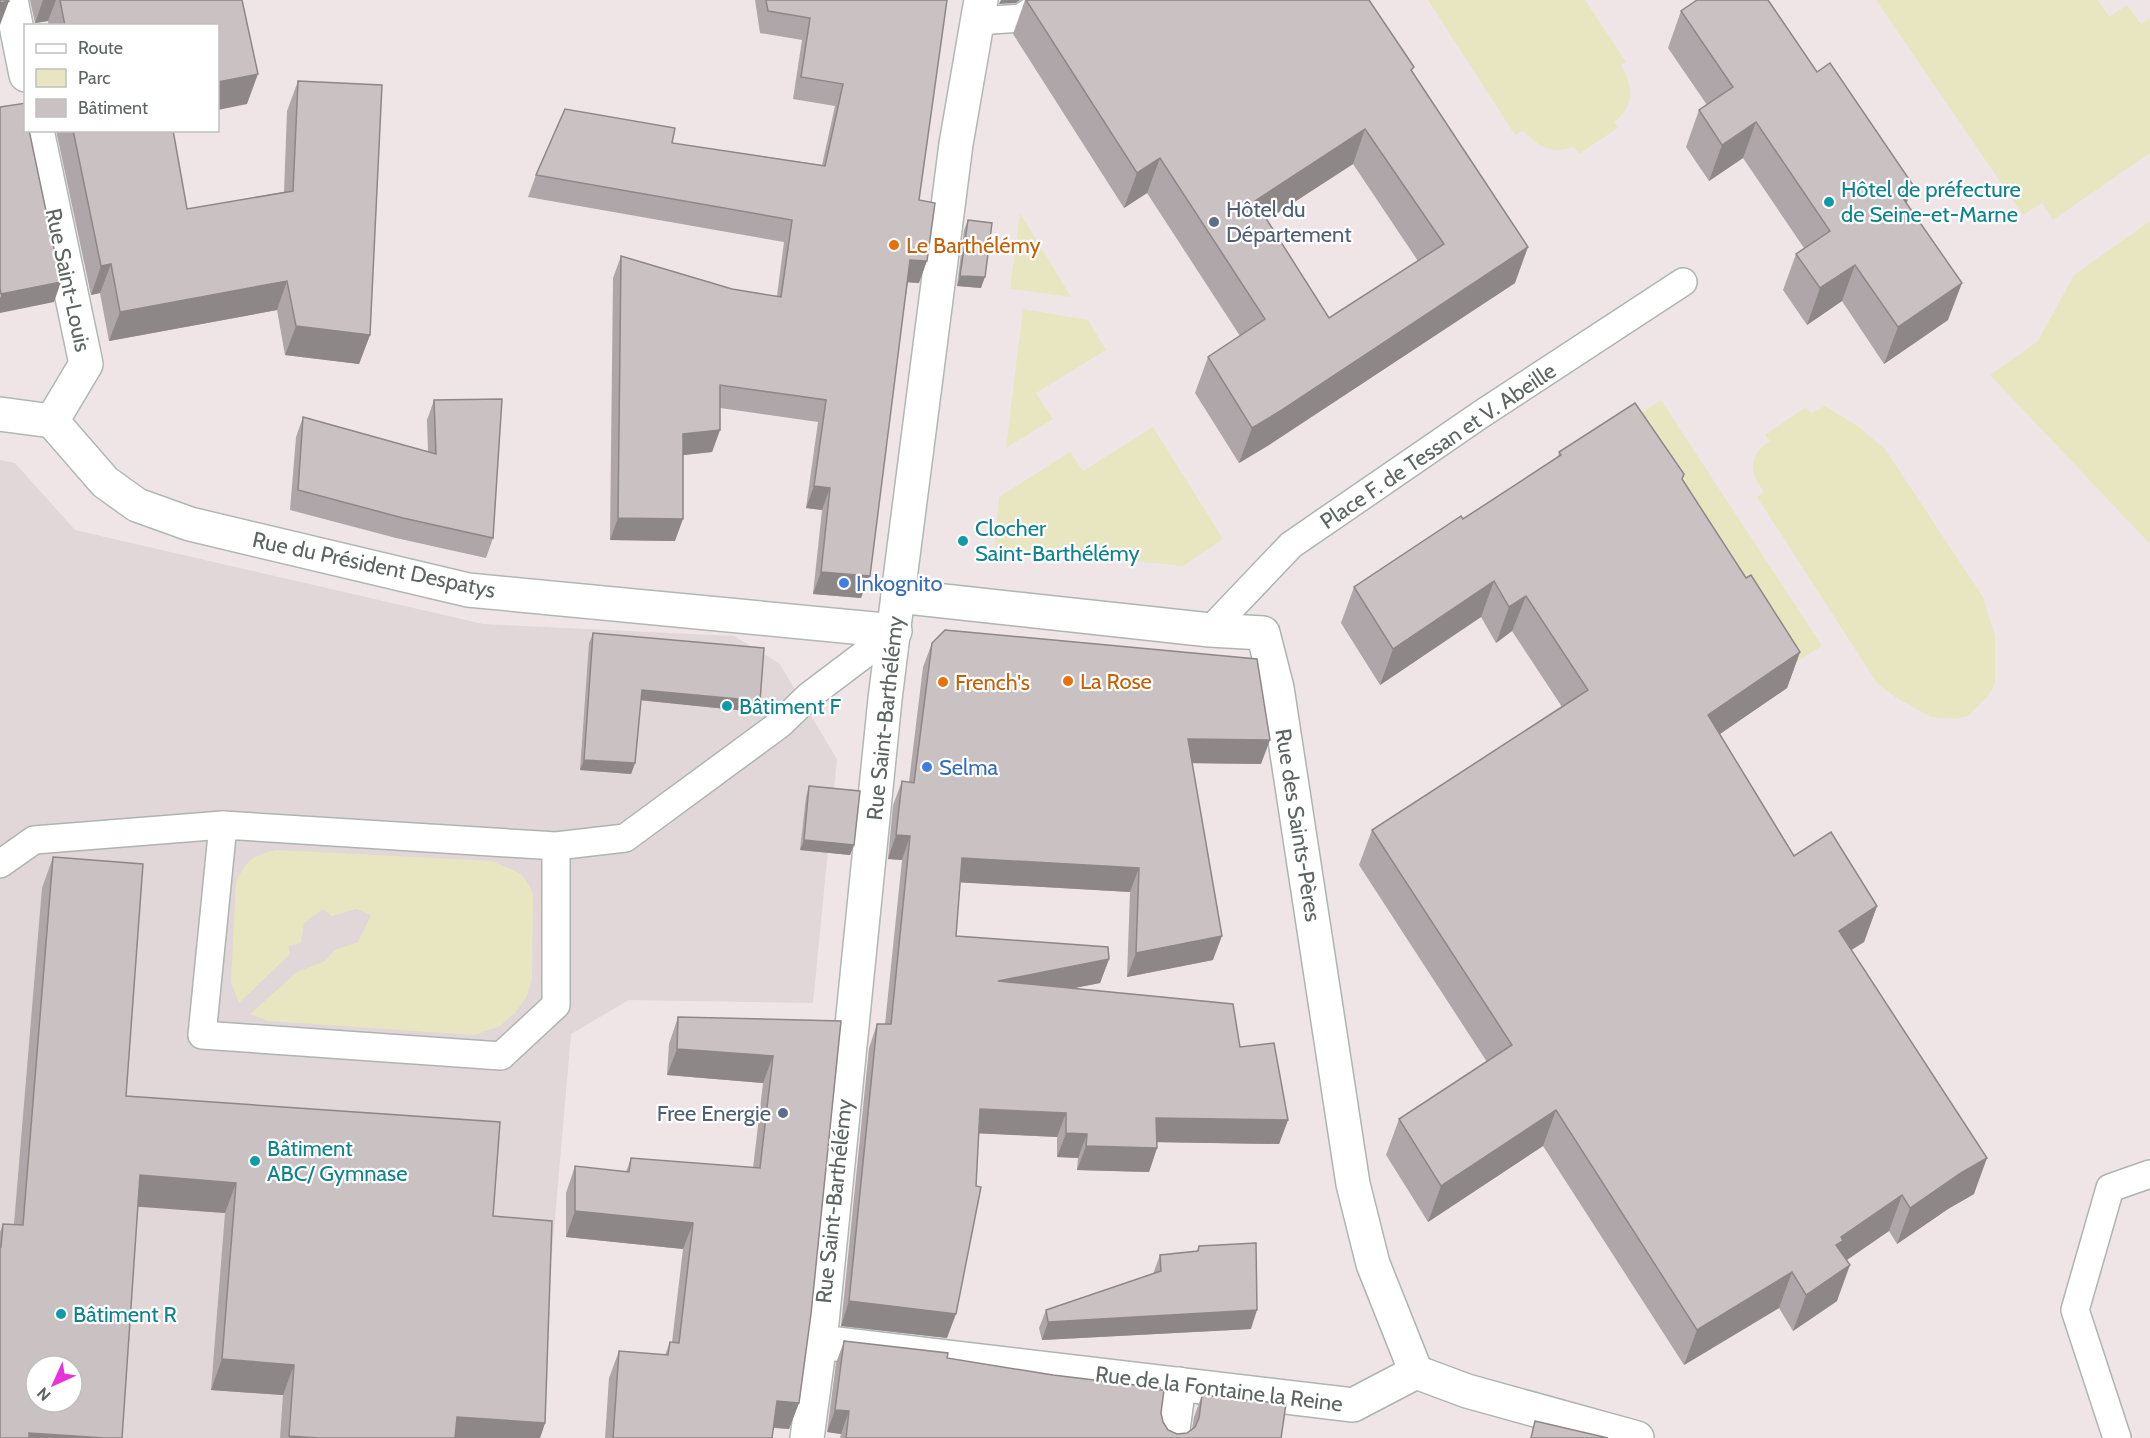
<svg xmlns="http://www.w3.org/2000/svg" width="2150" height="1438" font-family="Cabin,sans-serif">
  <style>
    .education { fill: #e1d6d8; fill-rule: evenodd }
    .green { fill: #e7e6c1 }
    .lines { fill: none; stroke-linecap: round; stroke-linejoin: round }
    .lane-casing { stroke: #adb5b2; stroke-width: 30 }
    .street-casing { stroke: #adb5b2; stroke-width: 36 }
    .secondary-casing { stroke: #afb8b4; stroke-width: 36 }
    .lane { stroke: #fff; stroke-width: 27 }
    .street { stroke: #fff; stroke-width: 33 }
    .secondary { stroke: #fff; stroke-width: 33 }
    .wall { fill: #aea6a8; fill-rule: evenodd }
    .shaded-wall { fill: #8d8788 }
    .building { fill: #cac1c3; stroke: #8d8788; stroke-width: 1.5; fill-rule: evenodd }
    .culture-dot { fill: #0f9aa8; stroke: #fff; stroke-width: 2 }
    .service-dot { fill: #5c6f8a; stroke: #fff; stroke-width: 2 }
    .food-dot { fill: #e8710a; stroke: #fff; stroke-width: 2 }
    .shop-dot { fill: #3f7fe0; stroke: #fff; stroke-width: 2 }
    .labels { text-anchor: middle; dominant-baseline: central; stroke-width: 4.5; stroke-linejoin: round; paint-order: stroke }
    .culture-label { font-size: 22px; fill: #0d838f; stroke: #fff; text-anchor: start }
    .service-label { font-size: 22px; fill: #4e5e75; stroke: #fff; text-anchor: start }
    .food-label { font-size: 22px; fill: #c56008; stroke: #fff; text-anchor: start }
    .street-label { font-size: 22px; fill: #5c6561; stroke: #fff }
    .shop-label { font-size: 22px; fill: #366cbe; stroke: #fff; text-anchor: start }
  </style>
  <rect width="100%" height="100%" fill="#efe5e7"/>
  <path class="education" d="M0,460L15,463L75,530L483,624L734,636L779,663L837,759L813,1003L629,1000L571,1034L536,1438H0ZM36,1366H72V1402H36Z"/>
  <g class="green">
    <path d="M1428,0H1585L1626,62L1621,65C1633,87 1636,105 1614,122L1618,128L1579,154L1574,147C1550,154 1541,148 1523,131L1515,135Z"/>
    <polygon points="1876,0 2098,0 2109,17 2127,5 2141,24 2150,18 2150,153 2053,220 2042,203 2023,215"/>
    <polygon points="1020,213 1071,297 1010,289"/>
    <polygon points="2150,221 2150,544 1990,375 2038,341 2074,275"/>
    <polygon points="1023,309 1088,320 1106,350 1036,393 1053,419 1006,448"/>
    <polygon points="1661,400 1822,646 1795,663 1634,418"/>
    <path d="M1825,406L1856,425L1885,449L1983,597L1995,636V683L1989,695L1968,716L1956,719L1931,717L1895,697L1877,683L1757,497L1764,492C1749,472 1748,455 1770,441L1765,435L1806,407L1811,413Z"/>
    <polygon points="1153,427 1223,539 1183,566 994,547 999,497 1070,452 1083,471"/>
    <path d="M276,850L493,861C515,872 523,869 533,894L532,979L527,996L515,1013L500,1026L474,1035L268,1021L250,1014L297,972L325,961L335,950L358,942L371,915L356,909L332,916L323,909L304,923L301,943L288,946L290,954L239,1003L231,982L236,882C247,859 252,856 276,850Z"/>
  </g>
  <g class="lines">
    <g class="lane-casing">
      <g id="lane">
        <polyline points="978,21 1021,18 1048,0"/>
        <polyline points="1210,630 1291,545 1480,415 1683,282"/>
        <polyline points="556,846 223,825 202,1035 501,1056 556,1005 556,846 625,838 780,724 809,696 895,631"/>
        <polyline points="0,864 34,840 223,825"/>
        <polyline points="2117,1438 2075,1310 2110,1188 2150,1174"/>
      </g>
    </g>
    <g class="street-casing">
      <g id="street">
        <polyline points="898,596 1210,630 1263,633 1277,688 1353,1184 1373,1264 1416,1372"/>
        <polyline points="820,1342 1353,1405 1416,1372 1467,1391 1637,1438"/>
        <polyline points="1172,1438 1179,1384"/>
      </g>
    </g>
    <g class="secondary-casing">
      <g id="secondary">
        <polyline points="11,0 26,75"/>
        <polyline points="37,130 86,364 52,421"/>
        <polyline points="0,414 52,421 105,482 137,505 190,524 468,590 895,631"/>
        <polyline points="807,1438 820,1342 885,699 901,571 956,144 981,0"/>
      </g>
    </g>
    <use href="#lane" class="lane"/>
    <use href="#street" class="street"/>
    <use href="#secondary" class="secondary"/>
  </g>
  <g class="wall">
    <polygon points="30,0 242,0 247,104 218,26 49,26 48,21 35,23"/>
    <polygon points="755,0 947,0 919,200 919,283 908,282 861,598 813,594 822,510 806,508 818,422 720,408 720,430 712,452 683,455 675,541 610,540 613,278 621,256 732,289 777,296 784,242 528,197 536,175 672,143 822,165 835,106 793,99 802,40 760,33"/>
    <path d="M1025,0H1369L1412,72L1515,283L1269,445L1239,463L1195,393L1208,357L1240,336L1147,193L1124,208L1013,34ZM1353,164L1418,261L1329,318L1267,220Z"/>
    <polygon points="1681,11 1906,203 1948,320 1884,364 1842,301 1807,325 1783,290 1796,254 1804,248 1743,158 1709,181 1686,147 1699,110 1707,105 1668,48"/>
    <polygon points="298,81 370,335 359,364 285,355 277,310 109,341 100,293 91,295 56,130 173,130 187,209 284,192 287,111"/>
    <polygon points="968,220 981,288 957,286 964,230"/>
    <polygon points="434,400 493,538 486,558 396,538 290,510 296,437 303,417 428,452 427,420"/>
    <polygon points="1559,452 1682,479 1746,578 1800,652 1787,688 1720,734 1794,856 1877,906 1864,942 1851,950 1974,1194 1948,1209 1897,1244 1889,1231 1847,1260 1837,1301 1793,1331 1779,1308 1684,1365 1543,1146 1428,1222 1386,1155 1399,1119 1487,1062 1359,865 1372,830 1562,707 1512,631 1496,643 1481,617 1380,685 1341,623 1354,587 1463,519 1558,457"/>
    <polygon points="593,633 760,701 756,712 641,700 635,763 631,774 580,770 589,643"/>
    <polygon points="932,643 1261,764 1192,763 1213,960 1127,977 1130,892 960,882 956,936 1109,959 1100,983 1073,988 1240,1047 1288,1120 1279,1144 1157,1142 1157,1148 1149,1172 1077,1170 1078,1158 1057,1157 1057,1137 978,1133 947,1338 841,1326 869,1048 877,1024 885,1024 902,860 888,859 893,805 902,781 909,782 923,667"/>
    <polygon points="809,786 854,845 850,855 800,850 806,797"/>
    <polygon points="53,857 126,1096 493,1216 545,1423 540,1438 280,1438 283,1395 211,1390 225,1213 137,1206 0,1438 0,1232 3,1224 14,1224 42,888"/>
    <polygon points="678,1017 841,1021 799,1403 789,1429 773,1428 772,1438 605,1438 609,1378 619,1351 665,1355 670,1342 672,1342 683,1249 566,1237 566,1193 575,1166 626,1172 631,1158 753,1168 763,1083 667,1075 669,1044"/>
    <polygon points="1199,1246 1251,1329 1042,1340 1039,1328 1046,1310 1153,1274 1160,1255 1197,1251"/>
    <polygon points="844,1341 947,1358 1161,1413 1163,1422 1168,1430 1177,1434 1187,1433 1192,1429 1194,1417 1202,1395 1281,1438 840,1438 841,1434 827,1432 836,1363"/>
  </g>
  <g class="shaded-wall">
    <polygon points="43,0 56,0 48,21 35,23"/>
    <polygon points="1001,0 1020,0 1016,3 999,4"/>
    <polygon points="9,1 0,25 0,3"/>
    <polygon points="258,74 247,104 218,110 218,82"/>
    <polygon points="1756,122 1743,158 1709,181 1722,145"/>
    <polygon points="1365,129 1353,164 1242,236 1255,201"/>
    <polygon points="1160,158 1147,193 1124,208 1137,173"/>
    <polygon points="1913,185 1900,222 1900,194"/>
    <polygon points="1528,247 1515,283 1269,445 1239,463 1252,428"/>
    <polygon points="910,260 927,261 919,283 902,282"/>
    <polygon points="111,264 100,293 91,295 101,266"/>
    <polygon points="1855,265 1842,301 1807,325 1820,288"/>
    <polygon points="960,276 985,277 981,288 957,286"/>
    <polygon points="287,281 277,310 109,341 120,312"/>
    <polygon points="61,282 54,302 0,313 0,298 1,294"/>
    <polygon points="1962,283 1948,320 1884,364 1898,327"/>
    <polygon points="296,326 370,335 359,364 285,355"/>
    <polygon points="720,430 712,452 675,456 683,434"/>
    <polygon points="814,486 830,488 822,510 806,508"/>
    <polygon points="618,518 683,519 675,541 610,540"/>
    <polygon points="821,572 870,576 861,598 813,594"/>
    <polygon points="1494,581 1481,617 1380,685 1393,649"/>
    <polygon points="1526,596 1512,631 1496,643 1509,607"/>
    <polygon points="1800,652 1787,688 1695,751 1708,715"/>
    <polygon points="642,690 760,701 756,712 638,700"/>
    <polygon points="1188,739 1270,740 1261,764 1179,763"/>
    <polygon points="584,760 635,763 631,774 580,770"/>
    <polygon points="896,835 910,836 902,860 888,859"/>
    <polygon points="804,840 854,845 850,855 800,850"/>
    <polygon points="962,858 1139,868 1130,892 953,882"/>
    <polygon points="1877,906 1864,942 1826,966 1839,931"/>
    <polygon points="1222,936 1213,960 1127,977 1136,953"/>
    <polygon points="1109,959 1100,983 989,1005 998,981"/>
    <polygon points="677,1049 773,1056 763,1083 667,1075"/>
    <polygon points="980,1109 1066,1113 1057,1137 971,1133"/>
    <polygon points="1556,1110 1543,1146 1428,1222 1441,1186"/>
    <polygon points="1156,1118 1288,1120 1279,1144 1147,1142"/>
    <polygon points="1066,1133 1087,1134 1078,1158 1057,1157"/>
    <polygon points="1086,1146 1157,1148 1149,1172 1077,1170"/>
    <polygon points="1987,1158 1974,1194 1948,1209 1897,1244 1910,1208 1961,1173"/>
    <polygon points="140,1175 236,1183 225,1213 128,1206"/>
    <polygon points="1902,1195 1889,1231 1832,1270 1836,1245 1841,1237"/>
    <polygon points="575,1211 693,1223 683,1249 566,1237"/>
    <polygon points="1850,1265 1837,1301 1793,1331 1806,1295"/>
    <polygon points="1792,1272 1779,1308 1684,1365 1697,1330"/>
    <polygon points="849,1301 956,1314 947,1338 841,1326"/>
    <polygon points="1257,1310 1251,1329 1042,1340 1048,1322"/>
    <polygon points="222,1359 294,1365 283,1395 211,1390"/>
    <polygon points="777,1401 799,1403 789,1429 768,1427"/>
    <polygon points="835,1410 849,1411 841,1434 827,1432"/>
    <polygon points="457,1417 545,1423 540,1438 449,1438"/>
    <polygon points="29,1433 105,1438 27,1438"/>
    <polygon points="289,1436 319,1438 289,1438"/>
  </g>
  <g class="building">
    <polygon points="0,0 8,0 9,1 0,3"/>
    <polygon points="60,0 242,0 258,74 218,82 218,26 65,26"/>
    <polygon points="766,0 947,0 919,200 935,203 927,261 910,260 870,576 821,572 830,488 814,486 826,400 720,385 720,430 683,434 683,519 618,518 621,256 732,289 781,297 792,220 536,175 565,109 675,128 672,143 825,166 843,84 801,77 810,18 768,11"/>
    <path d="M1026,0H1369L1414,67L1411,70L1528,247L1282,410L1252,428L1208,357L1265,319L1160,158L1137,173ZM1365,129L1444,244L1329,318L1255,201Z"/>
    <polygon points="1697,0 1768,0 1817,72 1830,63 1913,185 1900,194 1962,283 1898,327 1855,265 1820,288 1796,254 1830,231 1756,122 1722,145 1699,110 1733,87 1681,11"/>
    <polygon points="298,81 382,85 370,335 296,326 287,281 120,312 111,264 101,266 73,130 173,130 187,209 293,191"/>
    <polygon points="26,103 26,130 29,130 61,282 1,294 0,288 0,107"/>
    <polygon points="968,220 992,223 985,277 960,276"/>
    <polygon points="502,399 493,538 403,518 298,490 303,417 436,454 434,400"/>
    <polygon points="1635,403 1684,474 1682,479 1746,578 1751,575 1800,652 1708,715 1794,856 1831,832 1877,906 1839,931 1987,1158 1961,1173 1910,1208 1902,1195 1841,1237 1843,1241 1836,1245 1850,1265 1806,1295 1792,1272 1697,1330 1556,1110 1441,1186 1399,1119 1512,1045 1372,830 1588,690 1526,596 1509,607 1494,581 1393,649 1354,587 1461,516 1463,519 1561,455 1559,452"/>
    <polygon points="945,630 1257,659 1270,740 1188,739 1222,936 1136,953 1139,868 962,858 956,936 1108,947 1109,959 998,981 1233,1004 1240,1047 1274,1043 1288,1120 1156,1118 1157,1148 1086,1146 1087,1134 1066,1133 1066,1113 980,1109 976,1186 981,1187 956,1314 849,1301 877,1024 891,1024 910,836 896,835 902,781 914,783 932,643"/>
    <polygon points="593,633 764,648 760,701 642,690 635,763 584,760"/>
    <polygon points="809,786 860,791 854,845 804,840"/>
    <path d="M53,857L143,864L126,1096L500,1122L493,1216L552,1221L545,1423L457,1417L455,1438H319L289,1436L294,1365L222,1359L236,1183L140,1175L122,1438H105L29,1433V1438H0V1247H1L3,1224L23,1225ZM36,1366H72V1402H36Z"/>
    <polygon points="678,1017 841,1021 811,1314 799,1403 777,1401 772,1438 613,1438 619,1351 668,1355 670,1342 679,1343 693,1223 575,1211 575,1166 629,1172 631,1158 760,1168 773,1056 677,1049"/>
    <polygon points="1256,1243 1257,1310 1048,1322 1046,1310 1161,1271 1160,1255 1198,1251 1199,1246"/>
    <polygon points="844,1341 948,1353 947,1358 1053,1375 1160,1388 1160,1390 1164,1390 1161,1413 1163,1422 1168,1430 1177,1434 1187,1433 1195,1427 1199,1418 1202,1395 1286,1404 1281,1438 846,1438 849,1411 835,1410"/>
    <polygon points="1535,1421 1608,1438 1531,1438"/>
  </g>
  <g class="culture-dot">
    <circle cx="1829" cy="202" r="6"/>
    <circle cx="963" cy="541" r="6"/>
    <circle cx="727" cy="706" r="6"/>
    <circle cx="255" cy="1161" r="6"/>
    <circle cx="61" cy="1314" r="6"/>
  </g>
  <g class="service-dot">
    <circle cx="1214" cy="222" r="6"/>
    <circle cx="783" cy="1113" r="6"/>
  </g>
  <g class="food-dot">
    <circle cx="894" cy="245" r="6"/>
    <circle cx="1068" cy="681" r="6"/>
    <circle cx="943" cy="682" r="6"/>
  </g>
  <g class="shop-dot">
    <circle cx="844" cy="583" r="6"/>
    <circle cx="927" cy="767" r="6"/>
  </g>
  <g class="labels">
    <g class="culture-label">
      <text x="1841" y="189">Hôtel de préfecture<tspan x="1841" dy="25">de Seine-et-Marne</tspan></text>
      <text x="975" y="528">Clocher<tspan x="975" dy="25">Saint-Barthélémy</tspan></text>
      <text x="739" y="706">Bâtiment F</text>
      <text x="267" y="1148">Bâtiment<tspan x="267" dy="25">ABC/ Gymnase</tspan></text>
      <text x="73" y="1314">Bâtiment R</text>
    </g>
    <g class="service-label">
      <text x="1226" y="209">Hôtel du<tspan x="1226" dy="25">Département</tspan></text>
      <text x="771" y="1113" text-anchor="end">Free Energie</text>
    </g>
    <g class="food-label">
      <text x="906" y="245">Le Barthélémy</text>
      <text x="1080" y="681">La Rose</text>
      <text x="955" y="682">French's</text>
    </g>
    <g class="street-label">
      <text transform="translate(68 280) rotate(78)">Rue Saint-Louis</text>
      <text transform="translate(1438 446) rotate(-34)">Place F. de Tessan et V. Abeille</text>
      <text transform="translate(374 565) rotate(12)">Rue du Président Despatys</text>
      <text transform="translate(885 718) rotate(-84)">Rue Saint-Barthélémy</text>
      <text transform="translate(1298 825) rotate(81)">Rue des Saints-Pères</text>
      <text transform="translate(834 1201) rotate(-84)">Rue Saint-Barthélémy</text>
      <text transform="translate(1219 1389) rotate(7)">Rue de la Fontaine la Reine</text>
    </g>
    <g class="shop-label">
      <text x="856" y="583">Inkognito</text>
      <text x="939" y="767">Selma</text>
    </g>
  </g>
  <rect x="24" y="24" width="195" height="108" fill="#ffffff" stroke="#bec1c0" stroke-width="1.5"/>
  <rect x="36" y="44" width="30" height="9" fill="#ffffff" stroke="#bec1c0" stroke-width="1.5"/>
  <text x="78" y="54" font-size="18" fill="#5c6561">Route</text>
  <rect x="36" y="69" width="30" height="18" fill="#e7e6c1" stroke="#bec1c0" stroke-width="1.5"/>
  <text x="78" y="84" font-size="18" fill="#5c6561">Parc</text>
  <rect x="36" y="99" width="30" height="18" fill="#cac1c3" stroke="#bec1c0" stroke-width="1.5"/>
  <text x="78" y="114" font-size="18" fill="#5c6561">Bâtiment</text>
  <g transform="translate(54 1384) rotate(225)"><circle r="28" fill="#ffffff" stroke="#bec1c0" stroke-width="1.5"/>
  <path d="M0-4.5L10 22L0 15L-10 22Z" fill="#ea30dd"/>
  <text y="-9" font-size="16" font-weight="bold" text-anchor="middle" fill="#5c6561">N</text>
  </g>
</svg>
